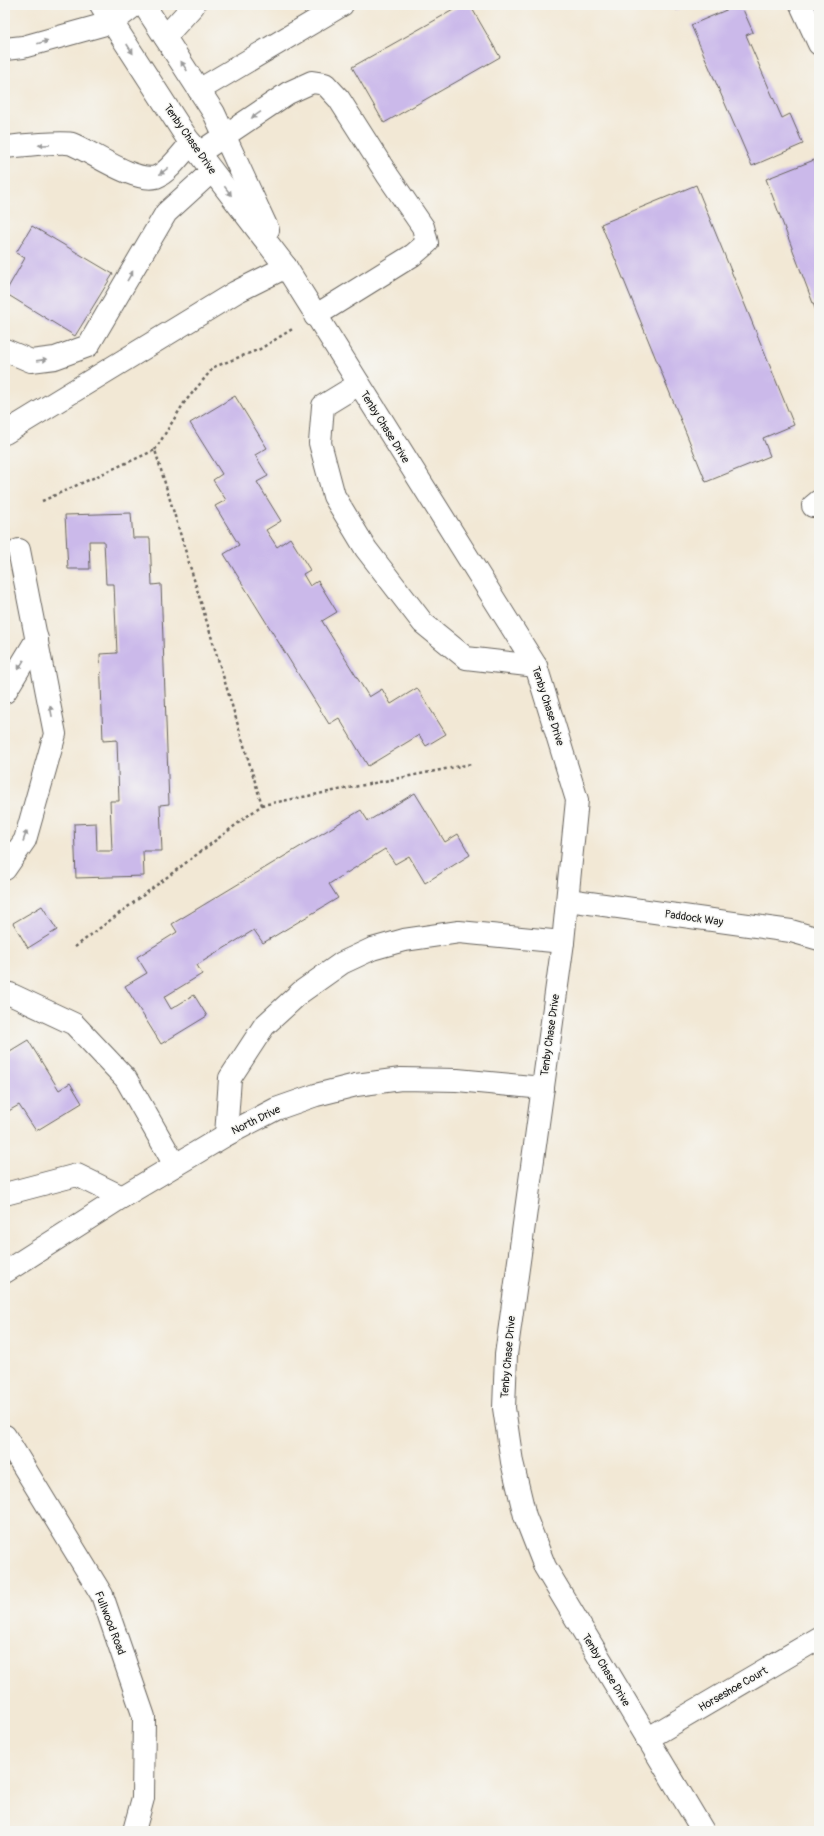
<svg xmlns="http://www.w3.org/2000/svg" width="824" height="1836" font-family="Pangolin,sans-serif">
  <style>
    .building { fill: #cbb9ea }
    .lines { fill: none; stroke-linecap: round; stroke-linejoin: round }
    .minor-casing { stroke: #67635d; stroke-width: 24 }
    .highway-casing { stroke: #67635d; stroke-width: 24 }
    .path { stroke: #67635d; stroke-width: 2.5; stroke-dasharray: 3 3; stroke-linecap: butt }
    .minor { stroke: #fff; stroke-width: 22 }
    .highway { stroke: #fff; stroke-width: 22 }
    .oneway { fill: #999 }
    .labels { text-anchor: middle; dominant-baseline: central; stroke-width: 3; stroke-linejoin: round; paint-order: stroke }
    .street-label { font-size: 11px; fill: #1c1c1c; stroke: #f6f6f2 }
  </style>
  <rect width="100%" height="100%" fill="#f6f6f2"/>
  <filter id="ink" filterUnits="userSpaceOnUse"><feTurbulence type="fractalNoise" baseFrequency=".025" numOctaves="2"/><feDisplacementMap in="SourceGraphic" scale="8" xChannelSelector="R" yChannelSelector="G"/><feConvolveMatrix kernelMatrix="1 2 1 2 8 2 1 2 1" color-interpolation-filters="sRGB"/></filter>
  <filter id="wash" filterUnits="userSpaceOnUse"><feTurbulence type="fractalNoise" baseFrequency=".012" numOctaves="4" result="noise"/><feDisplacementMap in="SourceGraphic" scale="16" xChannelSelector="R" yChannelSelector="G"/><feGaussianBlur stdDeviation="0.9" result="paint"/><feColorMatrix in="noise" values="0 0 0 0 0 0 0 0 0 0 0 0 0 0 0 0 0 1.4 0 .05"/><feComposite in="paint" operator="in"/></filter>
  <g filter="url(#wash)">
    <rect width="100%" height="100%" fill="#f2e8d5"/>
    <g id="blocks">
      <g class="building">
        <polygon points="462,5 470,5 500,57 384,123 352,67"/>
        <polygon points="674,5 690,5 676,10"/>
        <polygon points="738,5 741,5 753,32 746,35 782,118 790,114 803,144 752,166 691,25"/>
        <polygon points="814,160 819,174 819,319 766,179"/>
        <polygon points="696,185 794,425 763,438 770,456 706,482 601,224"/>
        <polygon points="32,226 113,274 75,336 5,293 25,258 16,253"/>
        <polygon points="235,396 267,448 255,455 268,476 257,482 281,521 266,530 277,547 290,538 310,570 303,574 310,586 318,581 337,612 322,621 369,697 382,689 391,704 417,688 446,734 426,746 419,735 368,766 339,718 329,724 224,554 239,545 215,506 226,500 213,480 222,474 190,423"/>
        <polygon points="131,513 133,538 150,538 152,585 161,584 169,804 160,805 162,851 143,851 144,876 76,878 74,824 96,823 97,851 112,851 110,801 119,801 117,740 103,741 100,654 117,653 114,584 106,584 104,541 89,541 90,569 68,569 65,515"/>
        <polygon points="415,793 445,842 458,834 470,855 425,883 409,856 395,864 385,849 329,884 338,898 263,943 254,930 197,965 202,974 164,997 171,1009 194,995 207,1016 161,1044 125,986 147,973 137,957 177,932 172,924 361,810 368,821"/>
        <polygon points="42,906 57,930 28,948 13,923"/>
        <polygon points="28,1040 59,1090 70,1083 82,1103 36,1131 19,1105 5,1113 5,1054"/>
      </g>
    </g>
  </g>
  <g filter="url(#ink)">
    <use href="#blocks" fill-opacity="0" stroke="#67635d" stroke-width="1"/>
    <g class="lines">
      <g class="minor-casing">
        <g id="minor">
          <polyline points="101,5 187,138 286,267 536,666 577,800 563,942 506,1355 504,1408 512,1462 525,1516 545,1567 703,1831"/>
          <polyline points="144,5 214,113 268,230"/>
          <polyline points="801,5 819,44"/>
          <polyline points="165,37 194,5"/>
          <polyline points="199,90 342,5"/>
          <path d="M5,147C17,146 64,141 72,144C92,152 135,183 156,177C168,173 183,152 191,143"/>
          <polyline points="199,153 288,93 312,82 325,84 339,99 388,176 423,227 427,243 413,255 315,316"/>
          <polyline points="5,350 31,361 55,358 88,346 166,213 212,171"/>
          <polyline points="359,384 323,406 320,443 334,496 366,549 423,623 466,658 536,666"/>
          <polyline points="5,433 236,292 286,267"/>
          <polyline points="813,506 819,501"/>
          <polyline points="5,692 37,639"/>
          <polyline points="5,869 25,840 55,734 19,550"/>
          <polyline points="568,900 791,931 819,939"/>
          <polyline points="5,993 10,994 74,1024 126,1079 175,1165"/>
          <polyline points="226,1135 230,1078 264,1026 301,992 342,963 372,949 404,940 459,932 563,942"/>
          <polyline points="5,1194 77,1175 122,1197"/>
          <polyline points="5,1272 122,1197 226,1135 276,1109 316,1095 356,1085 401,1079 457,1080 543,1088"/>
          <polyline points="5,1436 102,1595 144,1717 143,1798 134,1831"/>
          <polyline points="647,1739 819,1638"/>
        </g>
      </g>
      <g class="highway-casing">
        <polyline id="highway" points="5,49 23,47 113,22 135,5"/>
      </g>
      <g class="path">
        <polyline points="155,450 184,403 214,367 260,349 294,328"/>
        <polyline points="42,501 155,450 262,805"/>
        <polyline points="75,947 262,805 471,764"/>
      </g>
      <use href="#minor" class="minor"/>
      <use href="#highway" class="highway"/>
    </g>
    <defs><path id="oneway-solid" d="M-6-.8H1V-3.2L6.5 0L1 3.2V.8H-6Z"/></defs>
    <g class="oneway">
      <use href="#oneway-solid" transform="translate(43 42) rotate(-16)"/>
      <use href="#oneway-solid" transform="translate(130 49) rotate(57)"/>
      <use href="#oneway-solid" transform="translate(184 66) rotate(-123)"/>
      <use href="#oneway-solid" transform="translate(256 115) rotate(146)"/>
      <use href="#oneway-solid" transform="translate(44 145) rotate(177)"/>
      <use href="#oneway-solid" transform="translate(164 171) rotate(143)"/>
      <use href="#oneway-solid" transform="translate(228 191) rotate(53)"/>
      <use href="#oneway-solid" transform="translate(130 276) rotate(-60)"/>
      <use href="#oneway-solid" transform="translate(42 360) rotate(-8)"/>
      <use href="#oneway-solid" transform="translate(21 665) rotate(121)"/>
      <use href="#oneway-solid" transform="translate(51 711) rotate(-101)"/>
      <use href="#oneway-solid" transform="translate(25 836) rotate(-70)"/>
    </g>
  </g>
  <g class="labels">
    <g class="street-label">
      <text transform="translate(190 139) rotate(55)">Tenby Chase Drive</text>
      <text transform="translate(385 427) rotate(58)">Tenby Chase Drive</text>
      <text transform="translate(548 706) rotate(72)">Tenby Chase Drive</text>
      <text transform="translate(694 918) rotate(8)">Paddock Way</text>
      <text transform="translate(550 1035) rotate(-82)">Tenby Chase Drive</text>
      <text transform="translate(256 1120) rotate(-26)">North Drive</text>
      <text transform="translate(508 1357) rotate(-85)">Tenby Chase Drive</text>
      <text transform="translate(110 1623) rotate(69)">Fullwood Road</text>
      <text transform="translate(606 1670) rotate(59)">Tenby Chase Drive</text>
      <text transform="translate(733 1689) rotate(-30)">Horseshoe Court</text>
    </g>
  </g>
  <rect width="824" height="1836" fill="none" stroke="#f6f6f2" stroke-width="20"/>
</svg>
